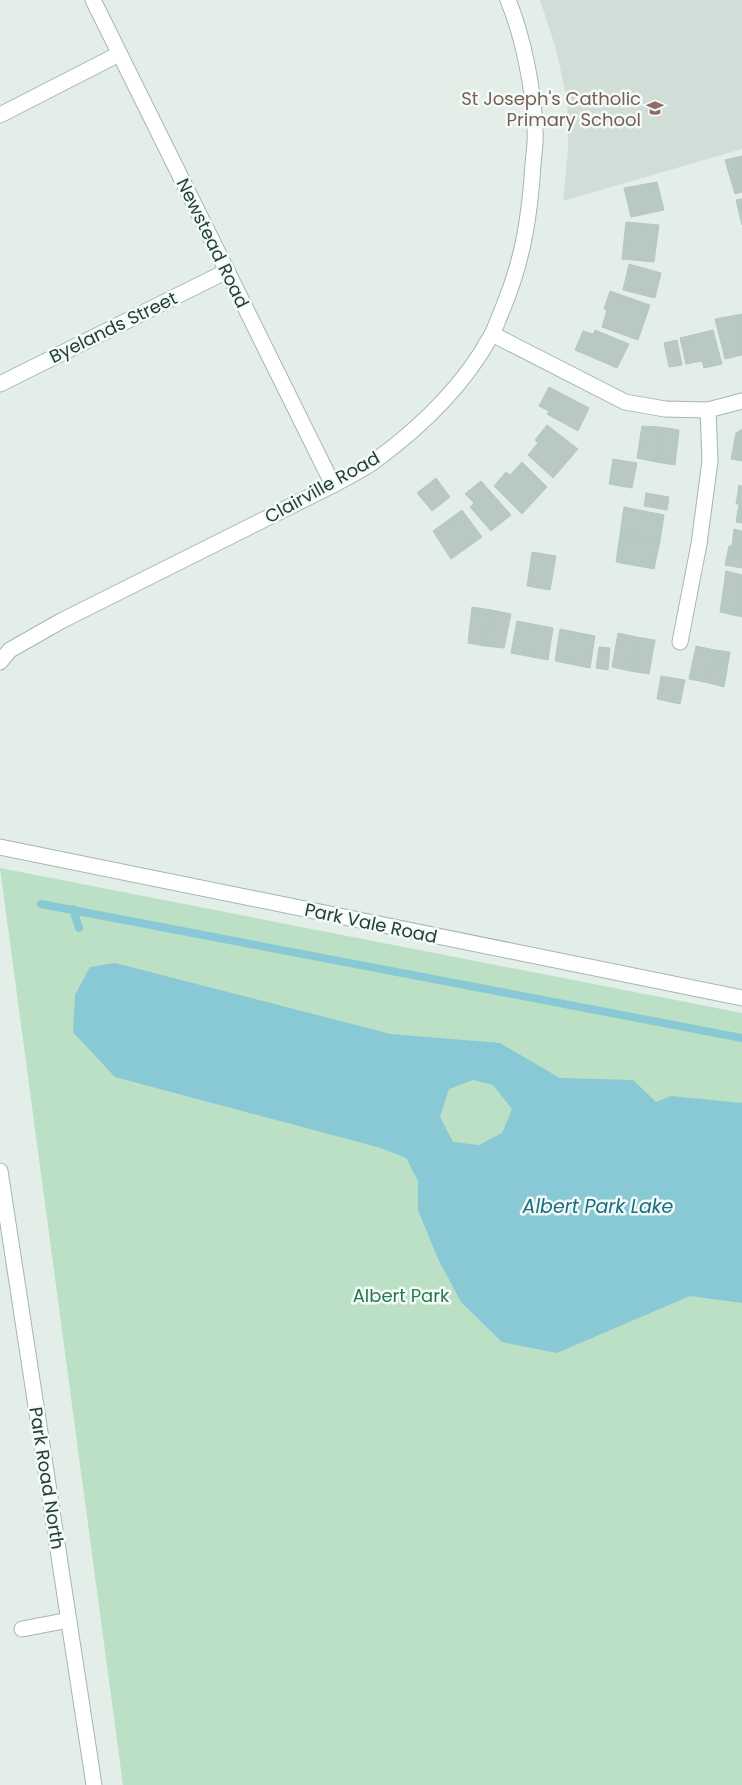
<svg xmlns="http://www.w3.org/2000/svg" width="742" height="1785" font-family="Poppins,sans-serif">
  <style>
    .built { fill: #d1ded8 }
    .green { fill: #bbe0c5 }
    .water { fill: #88c9d5; fill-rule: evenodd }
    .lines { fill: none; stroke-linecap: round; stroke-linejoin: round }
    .stream { stroke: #88c9d5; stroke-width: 8 }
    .building { fill: #b8c9c2; stroke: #b5c8c0 }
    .service-casing { stroke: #a5b6b0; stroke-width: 17 }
    .minor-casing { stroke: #a5b6b0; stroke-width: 17 }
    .tertiary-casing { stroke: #a5b6b0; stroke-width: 17 }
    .service { stroke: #fff; stroke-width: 15 }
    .minor { stroke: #fff; stroke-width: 15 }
    .tertiary { stroke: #fff; stroke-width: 15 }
    .labels { text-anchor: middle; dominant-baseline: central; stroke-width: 5; stroke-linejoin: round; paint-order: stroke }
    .education-label { font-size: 18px; fill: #785e54; stroke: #f4faf7; text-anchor: end }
    .street-label { font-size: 18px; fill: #214038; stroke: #f4faf7 }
    .park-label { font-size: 18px; fill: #297948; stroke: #f4faf7 }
    .water-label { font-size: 19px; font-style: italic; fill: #186e80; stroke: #f4faf7 }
  </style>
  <rect width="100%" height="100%" fill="#e3eee9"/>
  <polygon class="built" points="540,0 742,0 742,149 563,201 568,149 567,100 556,49"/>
  <polygon class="green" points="0,868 742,1013 742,1785 123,1785"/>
  <path class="water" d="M115,963L391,1034L500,1043L560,1078L633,1080L656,1102L671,1096L742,1103V1303L690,1296L557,1353L502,1342L461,1302L438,1259L418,1210V1181L406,1158L381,1148L115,1077L73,1032L75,995L90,967ZM473,1080L493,1085L512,1109L502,1133L479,1145L453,1142L440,1117L449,1089Z"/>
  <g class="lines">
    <g class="stream">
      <polyline points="41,904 742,1038"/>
      <polyline points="73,909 79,928"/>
    </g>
  </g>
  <g class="building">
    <polygon points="742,156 742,192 735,194 725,160"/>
    <polygon points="657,182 664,210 631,217 624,188"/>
    <polygon points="742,199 742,225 736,200"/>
    <polygon points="626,222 659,225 654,262 622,259"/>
    <polygon points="629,264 661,273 655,298 623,290"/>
    <polygon points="610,291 650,305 638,340 602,327 607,310 604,309"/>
    <polygon points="742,314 742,355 725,359 715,319"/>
    <polygon points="595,330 629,344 617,368 575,350 583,331 593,334"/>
    <polygon points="713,330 722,364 704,368 702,361 686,364 680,338"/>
    <polygon points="677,340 682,365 669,367 664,343"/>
    <polygon points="549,387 589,408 578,431 547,414 549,411 539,406"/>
    <polygon points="547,425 578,449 553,478 528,455 538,443 535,440"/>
    <polygon points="642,426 660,427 656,462 637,458"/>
    <polygon points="660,427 679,430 675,465 656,462"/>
    <polygon points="742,429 742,461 731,459 736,433"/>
    <polygon points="613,459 637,463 632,488 609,484"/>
    <polygon points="522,462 547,487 522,514 494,486 506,472 510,475"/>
    <polygon points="436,478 450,497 432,511 417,493"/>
    <polygon points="481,481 511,515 491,531 470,507 474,503 465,494"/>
    <polygon points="739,485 742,486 742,523 736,522 739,504 736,504"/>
    <polygon points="646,493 669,497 667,510 644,506"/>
    <polygon points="624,507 664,515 660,541 620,534"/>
    <polygon points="462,510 482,537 451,559 433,531"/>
    <polygon points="734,529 742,531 742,568 725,565 729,546 732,546"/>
    <polygon points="620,534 660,541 654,569 616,562"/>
    <polygon points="532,552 556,556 550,590 527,586"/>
    <polygon points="726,571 742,575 742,617 720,612"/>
    <polygon points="472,607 491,610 485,646 468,643"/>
    <polygon points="491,610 511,614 504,648 485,646"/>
    <polygon points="517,621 553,628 548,660 511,653"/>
    <polygon points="560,629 595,636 590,668 555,661"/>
    <polygon points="618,633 636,637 630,671 612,667"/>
    <polygon points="636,637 655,640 649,674 630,671"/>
    <polygon points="696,646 715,650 709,683 689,679"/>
    <polygon points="599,647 610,648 608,670 596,668"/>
    <polygon points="715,650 730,652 724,687 709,683"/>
    <polygon points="661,676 685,680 680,704 657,699"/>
  </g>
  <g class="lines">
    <g class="service-casing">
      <polyline id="service" points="22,1629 69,1620"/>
    </g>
    <g class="minor-casing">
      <g id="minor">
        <polyline points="93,0 333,485"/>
        <polyline points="0,115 119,54"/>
        <polyline points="492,334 625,402 665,409 708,410 742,401"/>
        <polyline points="0,384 227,271"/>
        <polyline points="680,642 699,544 710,461 708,410"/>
        <polyline points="0,847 742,998"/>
      </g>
    </g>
    <g class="tertiary-casing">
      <g id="tertiary">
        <path d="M0,662L10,650L61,621L333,485C347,477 363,470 376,460C421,427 464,385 491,336C496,327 499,317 503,308C523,260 530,215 533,164C534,153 536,141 535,130C534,91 523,36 508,0"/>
        <polyline points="0,1171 94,1785"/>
      </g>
    </g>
    <use href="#service" class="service"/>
    <use href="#minor" class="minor"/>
    <use href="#tertiary" class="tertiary"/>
  </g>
  <defs>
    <g id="school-bare" transform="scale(1.35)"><path d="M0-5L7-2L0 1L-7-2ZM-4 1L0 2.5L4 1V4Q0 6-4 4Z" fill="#8d6e63" stroke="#f4faf7" stroke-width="2.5" paint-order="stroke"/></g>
  </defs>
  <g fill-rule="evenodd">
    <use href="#school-bare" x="655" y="108"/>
  </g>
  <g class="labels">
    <g class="education-label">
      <text x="641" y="98">St Joseph's Catholic<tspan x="641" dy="21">Primary School</tspan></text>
    </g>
    <g class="street-label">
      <text transform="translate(213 243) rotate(64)">Newstead Road</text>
      <text transform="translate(113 327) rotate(-26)">Byelands Street</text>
      <text transform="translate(322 487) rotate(-29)">Clairville Road</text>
      <text transform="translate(371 923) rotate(12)">Park Vale Road</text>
      <text transform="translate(47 1478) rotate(81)">Park Road North</text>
    </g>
    <g class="park-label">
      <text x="401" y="1295">Albert Park</text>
    </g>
    <g class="water-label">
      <text x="598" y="1206">Albert Park Lake</text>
    </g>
  </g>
</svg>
